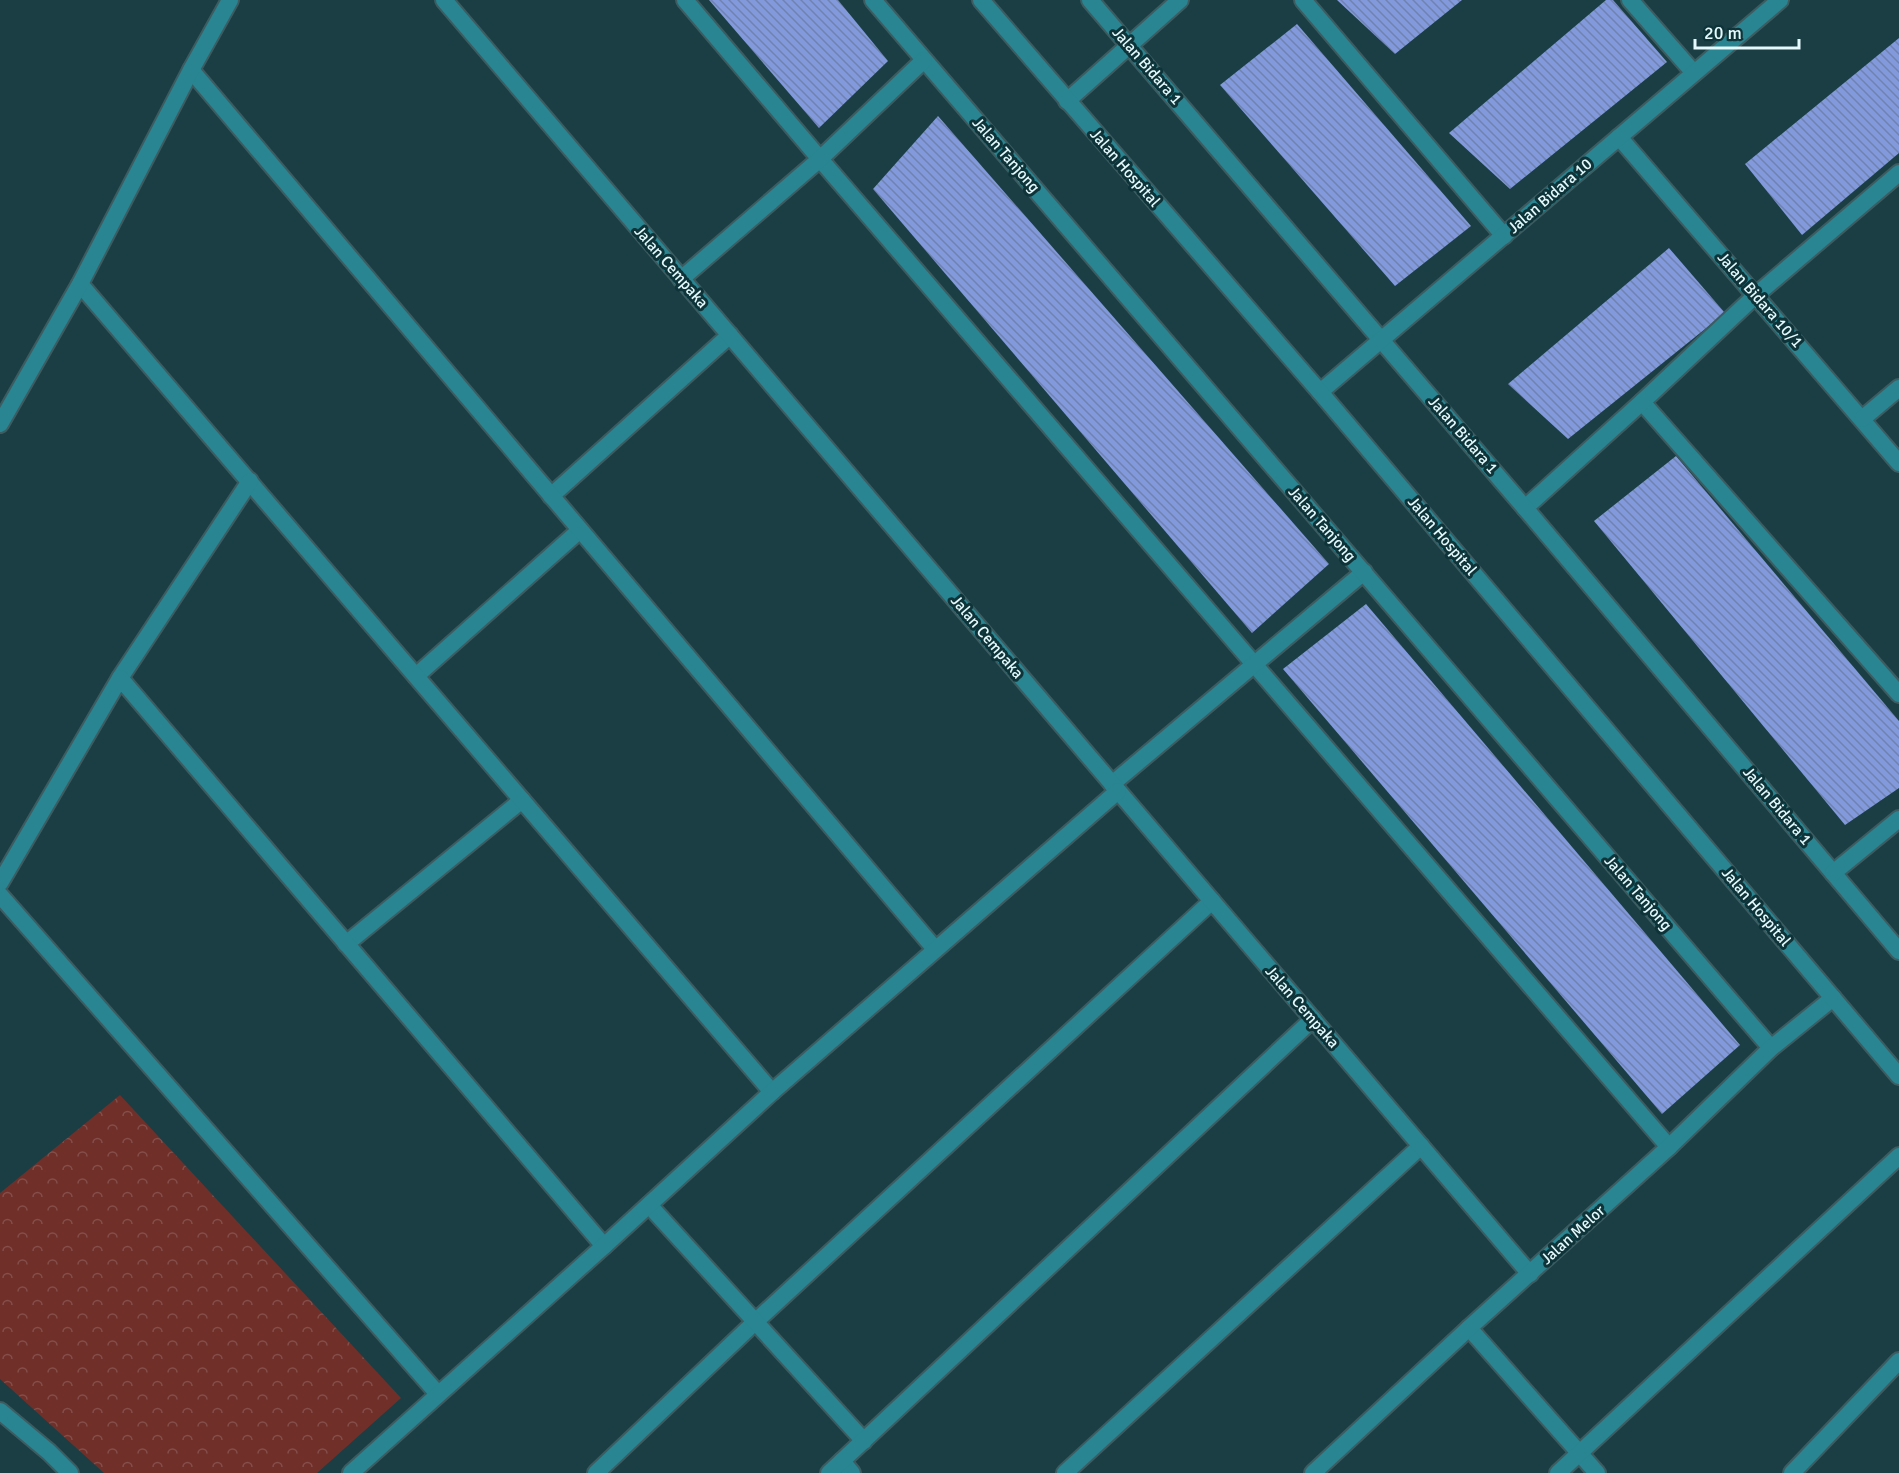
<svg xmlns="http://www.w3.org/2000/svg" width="1899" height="1473" font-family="Signika,sans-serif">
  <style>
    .park { fill: url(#park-crowns) }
    .building { fill: url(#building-back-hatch) }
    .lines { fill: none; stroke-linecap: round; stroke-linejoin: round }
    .service-casing { stroke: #3c5c61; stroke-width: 20 }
    .minor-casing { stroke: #3c5c61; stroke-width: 20 }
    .tertiary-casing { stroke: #3c5c61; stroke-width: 20 }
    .service { stroke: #288591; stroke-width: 16 }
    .minor { stroke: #288591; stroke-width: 16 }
    .tertiary { stroke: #288591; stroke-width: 16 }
    .labels { text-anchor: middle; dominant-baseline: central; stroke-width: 6; stroke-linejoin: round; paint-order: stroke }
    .street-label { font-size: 16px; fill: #e5f9fc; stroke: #0e3439 }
  </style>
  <defs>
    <pattern id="park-crowns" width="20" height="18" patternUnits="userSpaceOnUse" patternTransform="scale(1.5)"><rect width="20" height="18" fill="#702f29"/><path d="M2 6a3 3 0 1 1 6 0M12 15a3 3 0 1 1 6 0" fill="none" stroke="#844e49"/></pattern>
    <pattern id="building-back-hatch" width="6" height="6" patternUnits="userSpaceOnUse" patternTransform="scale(1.5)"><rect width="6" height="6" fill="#829adb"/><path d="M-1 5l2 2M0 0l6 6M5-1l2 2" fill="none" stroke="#7082b0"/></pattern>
  </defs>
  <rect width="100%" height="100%" fill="#1a3e44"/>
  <polygon class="park" points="120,1095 401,1398 317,1473 104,1473 0,1379 0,1193"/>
  <g class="building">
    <polygon points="709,0 838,0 888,61 819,128"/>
    <polygon points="1337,0 1462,0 1395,54"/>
    <polygon points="1606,0 1613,0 1667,62 1510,189 1449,133"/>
    <polygon points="1297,24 1471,226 1395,286 1220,85"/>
    <polygon points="1899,38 1899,153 1802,235 1745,164"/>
    <polygon points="938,116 1329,564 1252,633 873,189"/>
    <polygon points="1669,248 1725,313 1568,439 1508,384"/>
    <polygon points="1676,456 1899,721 1899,788 1845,825 1594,521"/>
    <polygon points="1366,604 1740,1045 1662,1114 1283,669"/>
  </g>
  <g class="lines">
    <g class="service-casing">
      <g id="service">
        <polyline points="685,0 820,159 1669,1147"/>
        <polyline points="1303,0 1504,236"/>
        <polyline points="1642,402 1899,694"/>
        <polyline points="551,496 730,335"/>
        <polyline points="1525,508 1642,402 1756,295 1899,173"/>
        <polyline points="416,676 580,530"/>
        <polyline points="1112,784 1364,572"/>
        <polyline points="346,944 522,800"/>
        <polyline points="1469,1328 1597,1473"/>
        <polyline points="596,1473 755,1322 1212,901"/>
        <polyline points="1065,1473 1421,1146"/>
        <polyline points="1558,1473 1899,1156"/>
      </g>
    </g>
    <g class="minor-casing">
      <g id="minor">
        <polyline points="444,0 1530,1274"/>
        <polyline points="873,0 1771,1048"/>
        <polyline points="1090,0 1525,508 1899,951"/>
        <polyline points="1630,0 1694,73"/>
        <polyline points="191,70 935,949"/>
        <polyline points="1067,101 1180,0"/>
        <polyline points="1619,137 1899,463"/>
        <polyline points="681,279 820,159 924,60"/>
        <polyline points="80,284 772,1092"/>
        <polyline points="1320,392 1780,0"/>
        <polyline points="1862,419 1899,388"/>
        <polyline points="0,424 80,284 191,70 230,0"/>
        <polyline points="120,678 250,481"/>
        <polyline points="1833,873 1899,819"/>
        <polyline points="0,883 120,678 604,1246"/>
        <polyline points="0,895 438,1394"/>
        <polyline points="649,1205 864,1441"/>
        <polyline points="0,1411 49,1452 70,1473"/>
        <polyline points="842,1461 852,1473"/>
        <polyline points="351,1473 604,1246 772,1092 1118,791"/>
        <polyline points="829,1473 1313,1019"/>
        <polyline points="1313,1473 1469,1328 1669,1147 1771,1048 1833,998"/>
        <polyline points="1792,1473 1899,1361"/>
      </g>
    </g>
    <g class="tertiary-casing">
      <polyline id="tertiary" points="981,0 1320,392 1899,1076"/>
    </g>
    <use href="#service" class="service"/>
    <use href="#minor" class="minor"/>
    <use href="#tertiary" class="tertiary"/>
  </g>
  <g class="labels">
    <g class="street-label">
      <text transform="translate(1147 66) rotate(49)">Jalan Bidara 1</text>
      <text transform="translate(1006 155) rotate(49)">Jalan Tanjong</text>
      <text transform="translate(1125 168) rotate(49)">Jalan Hospital</text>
      <text transform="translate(1550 196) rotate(-41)">Jalan Bidara 10</text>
      <text transform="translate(671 267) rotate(49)">Jalan Cempaka</text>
      <text transform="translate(1760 300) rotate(49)">Jalan Bidara 10/1</text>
      <text transform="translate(1463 435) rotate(49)">Jalan Bidara 1</text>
      <text transform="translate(1322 524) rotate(49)">Jalan Tanjong</text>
      <text transform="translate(1442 536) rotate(50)">Jalan Hospital</text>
      <text transform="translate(987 637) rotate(50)">Jalan Cempaka</text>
      <text transform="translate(1777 806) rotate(50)">Jalan Bidara 1</text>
      <text transform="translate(1638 893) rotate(49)">Jalan Tanjong</text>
      <text transform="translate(1756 907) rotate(50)">Jalan Hospital</text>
      <text transform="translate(1302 1007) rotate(49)">Jalan Cempaka</text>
      <text transform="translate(1573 1235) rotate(-42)">Jalan Melor</text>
    </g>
  </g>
  <path d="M1695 39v9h104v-9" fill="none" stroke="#e5f9fc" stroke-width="3"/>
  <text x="1704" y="39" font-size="18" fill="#e5f9fc" stroke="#0e3439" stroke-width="4.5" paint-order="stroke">20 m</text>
</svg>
